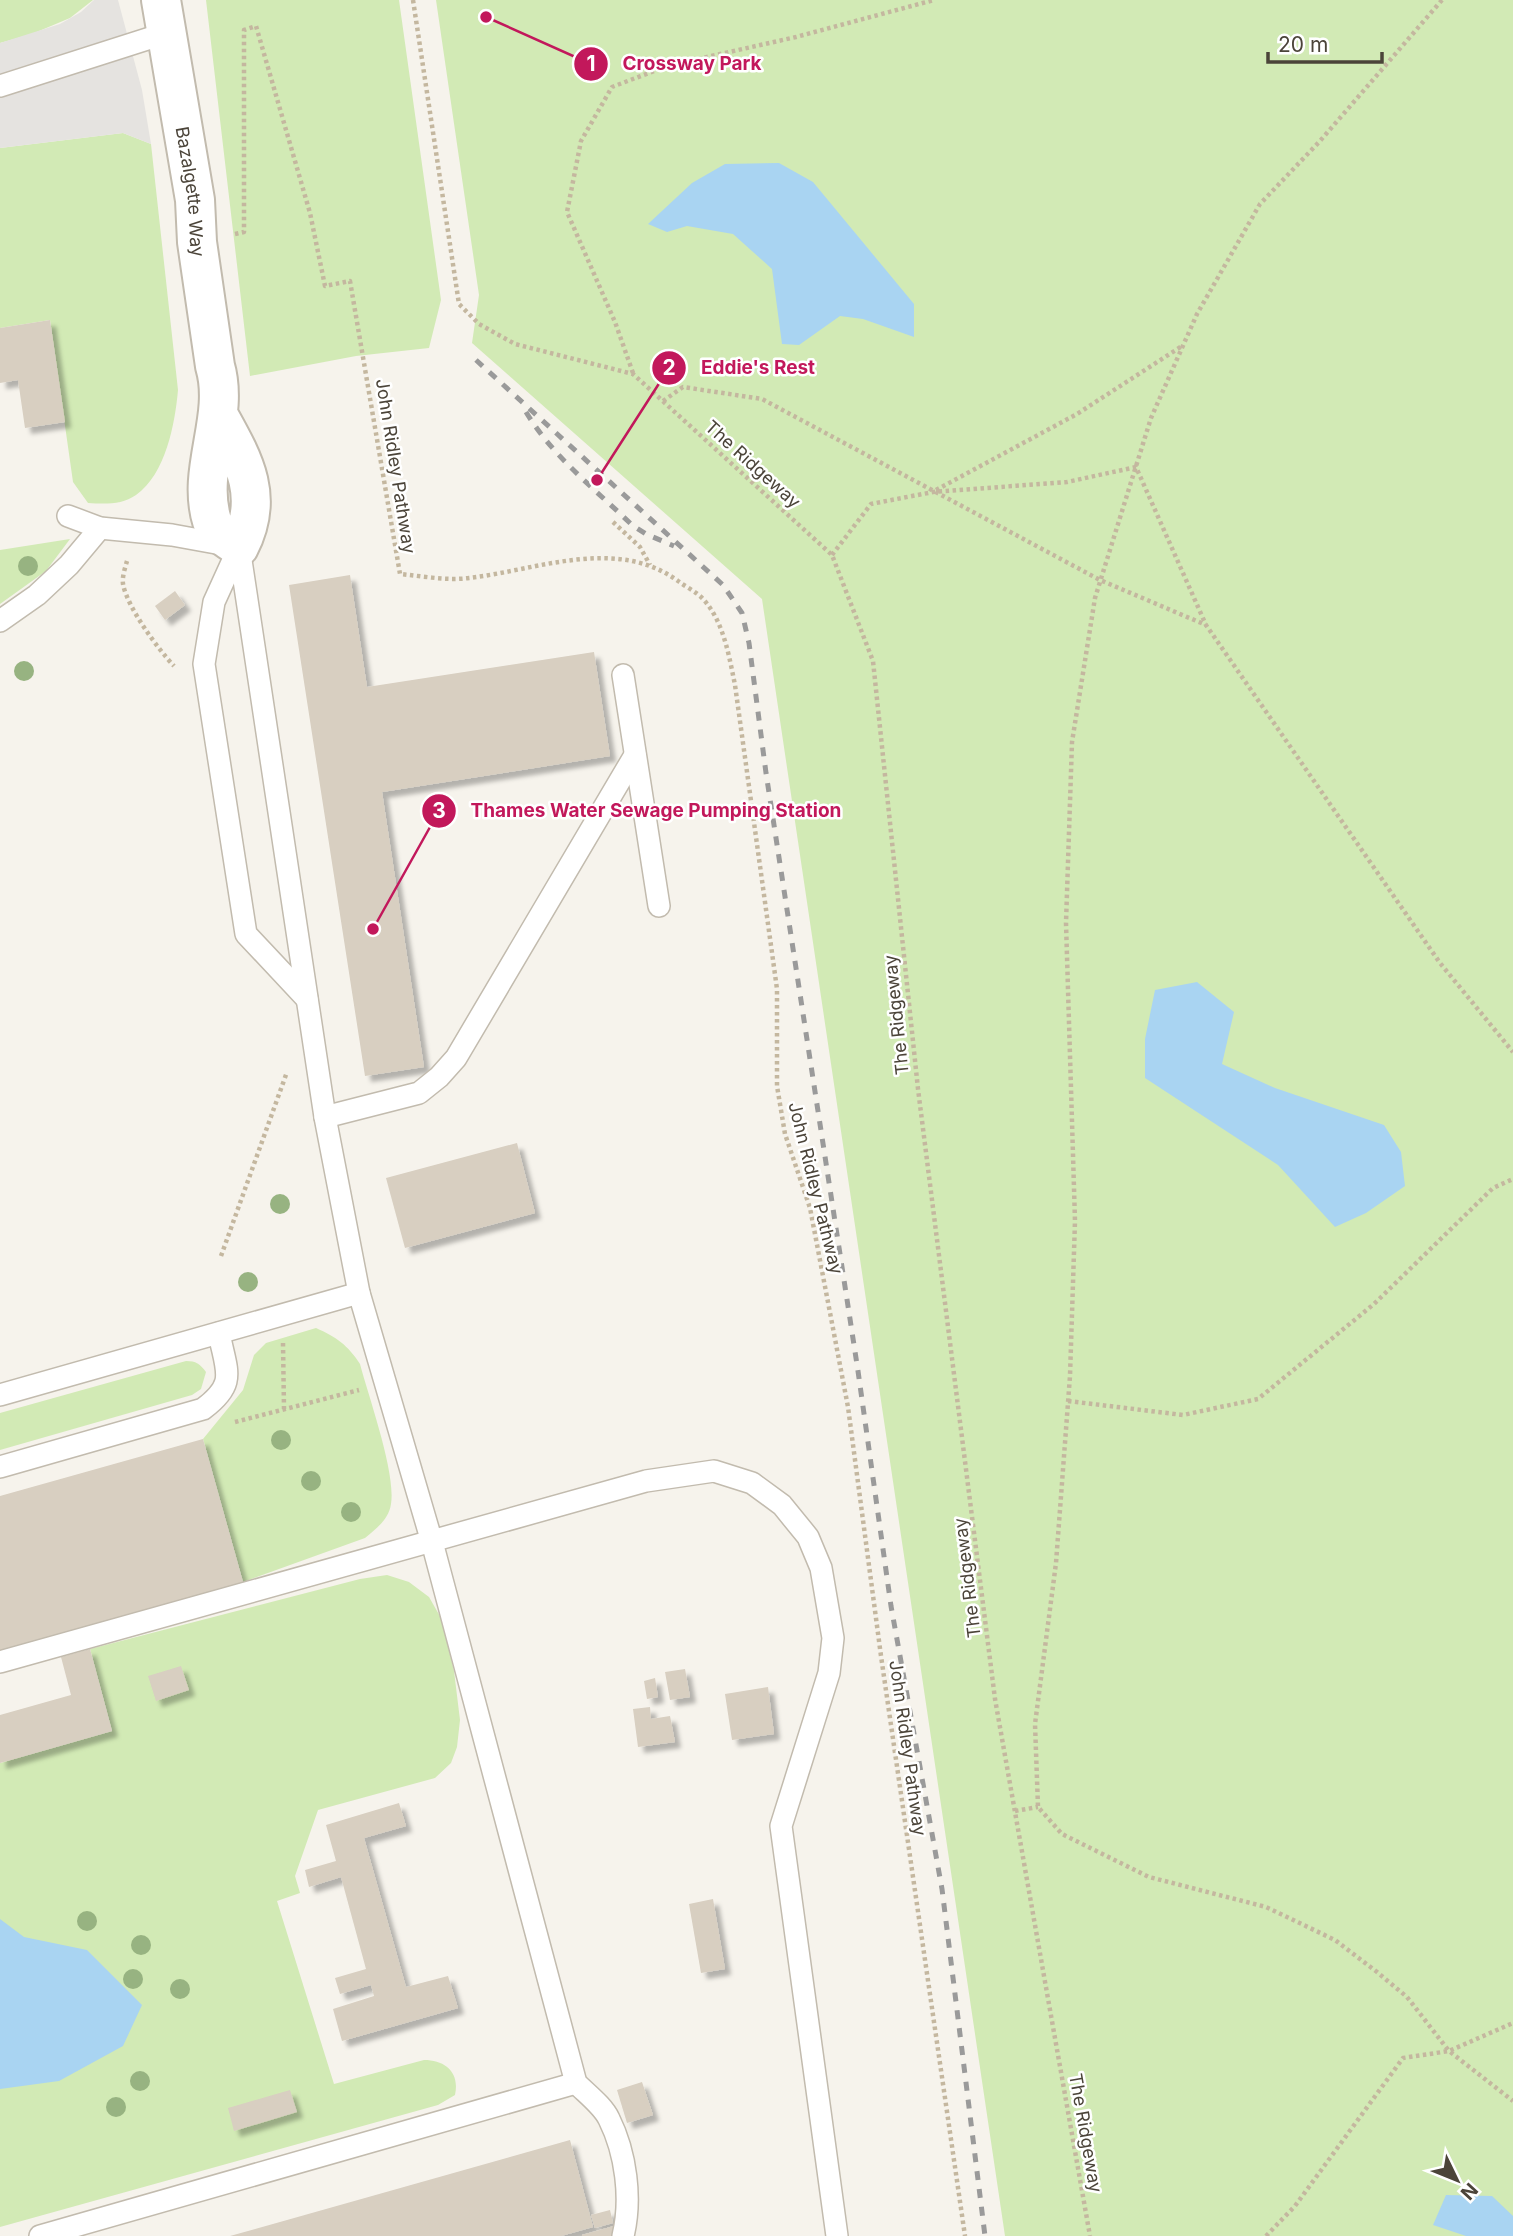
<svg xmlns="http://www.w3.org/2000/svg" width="1513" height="2236" font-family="Inter,sans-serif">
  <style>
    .green { fill: #d2eab5 }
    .parking { fill: #e5e3e0 }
    .water { fill: #a9d4f2 }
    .building { fill: #d8cfc1; filter: url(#shadow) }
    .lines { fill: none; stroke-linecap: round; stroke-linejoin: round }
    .service-casing { stroke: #c2bbae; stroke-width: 24 }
    .minor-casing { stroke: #c2bbae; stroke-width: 42 }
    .path { stroke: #c4b79f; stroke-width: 4.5; stroke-dasharray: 3.5 3.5; stroke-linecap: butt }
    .service { stroke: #fff; stroke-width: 21 }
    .minor { stroke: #fff; stroke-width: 38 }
    .rail { stroke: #9a9a9a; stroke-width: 5; stroke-dasharray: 9 9; stroke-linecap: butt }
    .tree { fill: #97b381 }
    .labels { text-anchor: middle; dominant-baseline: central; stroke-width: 5; stroke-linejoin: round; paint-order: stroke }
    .street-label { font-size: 18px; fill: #4b4439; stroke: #fff }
    .leader { fill: none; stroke: #c2185b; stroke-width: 2.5 }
    .callout-dot { fill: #c2185b; stroke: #fff; stroke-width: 2.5 }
    .mark-label { font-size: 21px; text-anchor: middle; font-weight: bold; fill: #fff }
    .callout-label { font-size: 19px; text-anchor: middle; font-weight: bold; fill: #c2185b; stroke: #fff; stroke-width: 5; stroke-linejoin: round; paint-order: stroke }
  </style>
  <defs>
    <filter id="shadow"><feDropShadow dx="6" dy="6" stdDeviation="2" flood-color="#0004"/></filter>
  </defs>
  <rect width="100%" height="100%" fill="#f6f3ec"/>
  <g class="green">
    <polygon points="0,0 93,0 70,18 32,34 0,43"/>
    <polygon points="206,0 399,0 441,300 429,348 356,356 250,376"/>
    <polygon points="436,0 1513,0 1513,2236 1005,2236 762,599 472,343 479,295"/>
    <path d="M123,133L151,144L178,390C175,423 166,474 136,495C122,505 105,504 88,503L73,482L50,320L0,328V148Z"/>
    <polygon points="70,539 46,571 0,604 0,550"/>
    <path d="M316,1328C336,1337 348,1345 360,1364C369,1398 396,1473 391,1504C389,1519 376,1529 365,1538L243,1582L203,1439L243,1390L254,1355L266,1343Z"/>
    <path d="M186,1361C196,1361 200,1364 206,1372L201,1389L192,1395L0,1450V1413Z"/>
    <path d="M387,1575L409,1582L429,1597L441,1618L454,1671L460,1720L457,1747L451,1763L435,1778L318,1810L295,1876L300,1893L277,1901L334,2084L424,2060C445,2060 460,2072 455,2095L438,2105L0,2227V1763L112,1731L90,1649L360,1579Z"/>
  </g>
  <polygon class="parking" points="94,0 118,0 142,90 151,144 123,133 0,148 0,43 60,24 81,12"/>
  <g class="water">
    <polygon points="779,163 813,182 914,304 914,337 863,319 840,316 799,345 782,344 772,269 733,234 687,226 667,232 648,224 692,183 725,164"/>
    <polygon points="1197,982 1234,1012 1222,1064 1275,1088 1384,1125 1401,1152 1405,1186 1366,1213 1335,1227 1278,1165 1145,1078 1145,1039 1155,990"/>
    <polygon points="0,1919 24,1937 87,1950 142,2005 123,2046 59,2081 0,2089"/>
    <polygon points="1446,2195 1492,2196 1513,2216 1513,2236 1466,2236 1433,2225"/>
  </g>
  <g class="building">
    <polygon points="50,320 65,422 25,428 18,380 0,383 0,328"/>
    <polygon points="350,575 367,687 594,652 610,756 382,792 424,1067 365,1076 289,585"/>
    <polygon points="175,591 185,605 165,620 155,606"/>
    <polygon points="517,1143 535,1213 405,1248 386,1178"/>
    <polygon points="203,1439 243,1582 0,1651 0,1496"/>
    <polygon points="90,1649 112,1731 0,1763 0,1715 71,1695 61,1657"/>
    <polygon points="181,1666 189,1690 156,1701 148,1676"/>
    <polygon points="685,1669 690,1697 670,1700 665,1672"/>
    <polygon points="655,1678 658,1697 647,1699 644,1681"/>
    <polygon points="768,1687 774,1734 732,1740 725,1694"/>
    <polygon points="650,1707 651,1719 670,1716 675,1742 638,1747 633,1709"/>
    <polygon points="399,1803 406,1826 364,1838 406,1987 448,1976 458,2008 342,2041 333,2009 374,1996 371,1985 340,1994 335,1978 366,1969 341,1877 309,1887 305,1870 336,1861 326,1825"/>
    <polygon points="713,1899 725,1969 701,1973 689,1904"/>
    <polygon points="642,2082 653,2115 627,2123 617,2090"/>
    <polygon points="290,2090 297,2112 234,2131 228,2108"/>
    <polygon points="570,2140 593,2227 561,2236 230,2236"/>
    <polygon points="610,2210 613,2223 595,2228 591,2215"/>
    <polygon points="614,2226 612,2236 582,2236 582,2235"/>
  </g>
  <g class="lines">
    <g class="service-casing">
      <g id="service">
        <polyline points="0,86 166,33"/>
        <polyline points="68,516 100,528 172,535 227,545"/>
        <polyline points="239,547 214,602 204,664 246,934 307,999"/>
        <polyline points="0,621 37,595 69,565 100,528"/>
        <polyline points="623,675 659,906"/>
        <polyline points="325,1117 419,1093 439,1077 456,1058 635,755"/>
        <path d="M359,1293L432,1542L576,2083C587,2094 603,2106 609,2119C626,2153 632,2199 623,2236"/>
        <polyline points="0,1395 359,1293 325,1117 239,547"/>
        <path d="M0,1467L203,1409C238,1383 226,1371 219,1333"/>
        <polyline points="0,1662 646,1481 714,1471 752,1483 782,1505 808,1537 821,1568 833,1638 829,1673 781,1826 837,2236"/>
        <polyline points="40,2236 576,2083"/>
      </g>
    </g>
    <g class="minor-casing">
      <g id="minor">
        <path id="s1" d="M161,0L195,200L197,242L215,366C230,417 196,470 212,521C216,533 229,540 239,547C265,497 244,461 219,416"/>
      </g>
    </g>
    <g class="path">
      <polyline points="413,0 459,304 479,324 515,344 633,374 832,555 873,661 918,1089 995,1699 1090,2236"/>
      <polyline points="1442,0 1320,141 1260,204 1197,314 1151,418 1095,598 1072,742 1066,923 1075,1221 1070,1376 1056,1563 1035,1724 1038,1807 1062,1834 1149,1877 1266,1907 1335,1940 1377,1972 1407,1997 1449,2051 1513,2101"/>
      <path d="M235,234L244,232V30L256,26L310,213L325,286L350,281L400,574C422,576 447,581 469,578C538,570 616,536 678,581C686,587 697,592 704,600C724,623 729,656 735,685L777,989V1086L785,1134L810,1208L848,1407L881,1656L965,2236"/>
      <polyline points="633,373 615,322 567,212 581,141 612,87 667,66 796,37 934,0"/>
      <polyline points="663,401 683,387 762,399 1100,580 1206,625"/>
      <polyline points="936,490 1077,414 1182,346"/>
      <polyline points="613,522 640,547 650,565"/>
      <polyline points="832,555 871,504 933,492 1067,482 1136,467 1206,625 1440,963 1513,1052"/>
      <path d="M127,561C125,568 122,577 123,584C127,607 158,649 174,666"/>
      <polyline points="221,1256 287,1072"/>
      <polyline points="283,1343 284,1409"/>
      <polyline points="1068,1401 1183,1415 1258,1399 1374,1304 1493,1188 1513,1179"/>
      <polyline points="235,1422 359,1390"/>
      <polyline points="1015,1811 1038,1807"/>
      <polyline points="1266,2236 1295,2206 1403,2058 1449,2051 1513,2023"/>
    </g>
    <use href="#service" class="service"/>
    <use href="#minor" class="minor"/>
    <g class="rail">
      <polyline points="476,360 723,585 742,613 749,643 766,773 858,1371 891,1606 942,1889 985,2236"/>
      <path d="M526,412C553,457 595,489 632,525L646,534L674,546"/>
    </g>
  </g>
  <g class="tree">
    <circle cx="28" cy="566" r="10"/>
    <circle cx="24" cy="671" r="10"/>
    <circle cx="280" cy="1204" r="10"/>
    <circle cx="248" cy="1282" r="10"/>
    <circle cx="281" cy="1440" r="10"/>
    <circle cx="311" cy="1481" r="10"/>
    <circle cx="351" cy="1512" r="10"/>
    <circle cx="87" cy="1921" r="10"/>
    <circle cx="141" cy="1945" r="10"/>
    <circle cx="133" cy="1979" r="10"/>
    <circle cx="180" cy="1989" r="10"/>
    <circle cx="140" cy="2081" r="10"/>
    <circle cx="116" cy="2107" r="10"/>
  </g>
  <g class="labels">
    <g class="street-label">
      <text stroke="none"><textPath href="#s1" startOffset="194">Bazalgette Way</textPath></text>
      <text transform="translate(753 464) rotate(42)">The Ridgeway</text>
      <text transform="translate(396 466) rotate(81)">John Ridley Pathway</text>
      <text transform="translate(896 1015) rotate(-96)">The Ridgeway</text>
      <text transform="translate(816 1188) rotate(76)">John Ridley Pathway</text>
      <text transform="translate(967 1578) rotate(-97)">The Ridgeway</text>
      <text transform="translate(908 1748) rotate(82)">John Ridley Pathway</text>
      <text transform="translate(1086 2133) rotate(80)">The Ridgeway</text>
    </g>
  </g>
  <path class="leader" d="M486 17L591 64M597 480L669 368M373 929L439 811"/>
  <g class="callout-dot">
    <circle cx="486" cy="17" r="7"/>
    <circle cx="597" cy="480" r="7"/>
    <circle cx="373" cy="929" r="7"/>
    <circle cx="591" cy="64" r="18"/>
    <circle cx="669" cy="368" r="18"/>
    <circle cx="439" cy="811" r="18"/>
  </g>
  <g class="mark-label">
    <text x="591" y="71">1</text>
    <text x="669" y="375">2</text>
    <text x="439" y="818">3</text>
  </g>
  <g class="callout-label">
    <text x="692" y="70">Crossway Park</text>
    <text x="758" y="374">Eddie's Rest</text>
    <text x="656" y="817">Thames Water Sewage Pumping Station</text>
  </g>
  <g transform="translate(1457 2180) rotate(133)" stroke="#ffffff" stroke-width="5" paint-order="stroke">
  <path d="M0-5L12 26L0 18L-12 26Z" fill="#4b4439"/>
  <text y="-10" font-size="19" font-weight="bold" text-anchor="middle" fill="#4b4439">N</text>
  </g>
  <path d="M1268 52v10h114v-10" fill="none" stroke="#4b4439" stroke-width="3.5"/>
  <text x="1278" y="52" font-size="21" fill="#4b4439" stroke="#ffffff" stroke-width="5" paint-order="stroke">20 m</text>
</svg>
